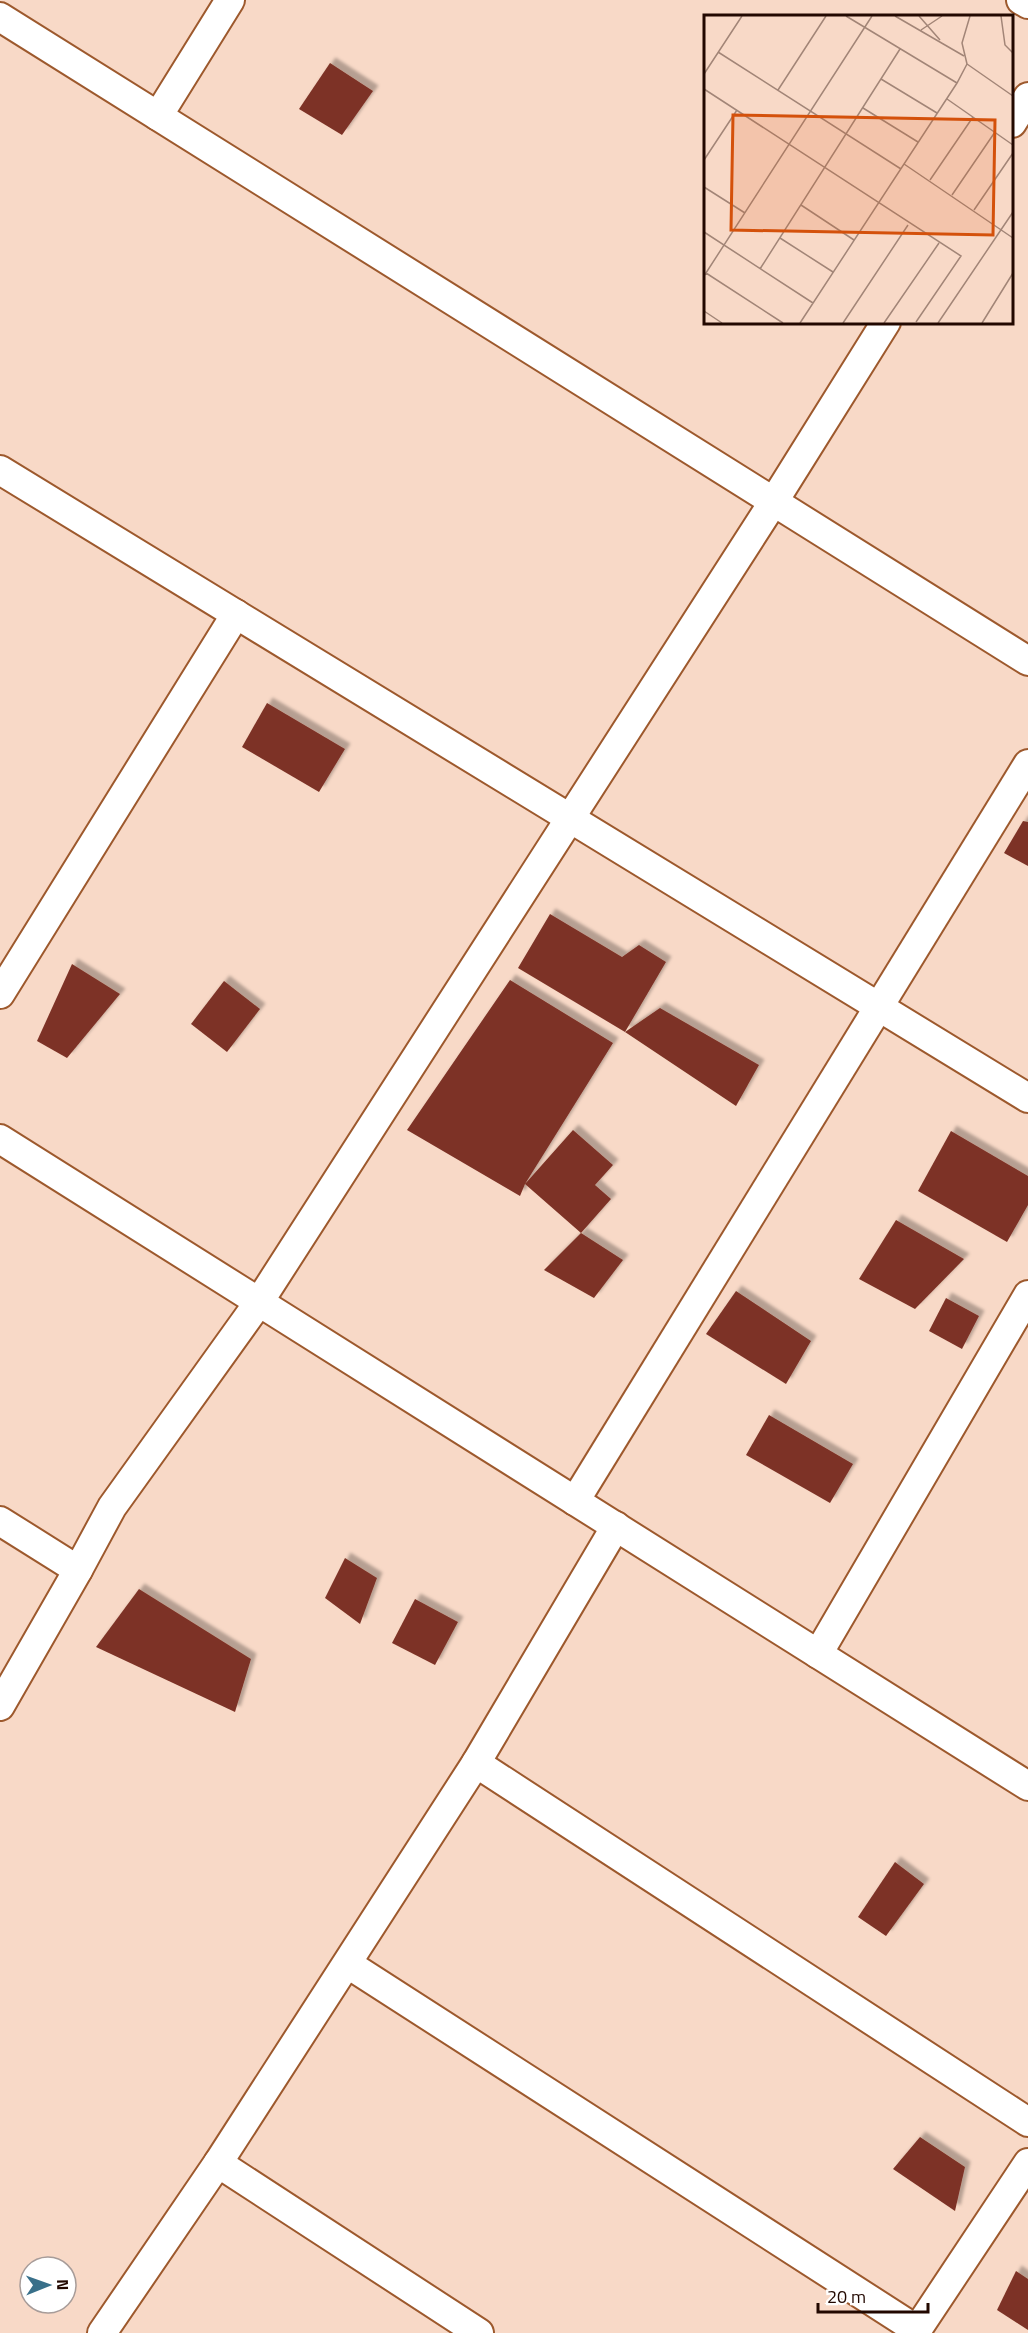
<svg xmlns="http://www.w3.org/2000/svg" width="1028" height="2333" font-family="'Titillium Web',sans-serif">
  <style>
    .building { fill: #7d3326; filter: url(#shadow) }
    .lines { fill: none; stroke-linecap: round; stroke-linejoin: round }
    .street-casing { stroke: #9d592d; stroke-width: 32 }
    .street { stroke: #fff; stroke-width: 28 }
    .inset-road { fill: none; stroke: #a28577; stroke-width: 1.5 }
    .view { fill: #d4510b; fill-opacity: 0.15; stroke: #d4510b; stroke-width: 3 }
    .inset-edge { fill: none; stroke: #220800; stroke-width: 3 }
  </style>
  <defs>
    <filter id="shadow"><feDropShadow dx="5.5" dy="-5.5" stdDeviation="1.5" flood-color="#0004"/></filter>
  </defs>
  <rect width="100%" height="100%" fill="#f8d9c7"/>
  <g class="building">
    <polygon points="330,63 373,91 342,135 299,109"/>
    <polygon points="267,703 345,749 319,792 242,747"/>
    <polygon points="1023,821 1028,822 1028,866 1004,853"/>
    <polygon points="550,914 622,957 639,945 666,962 625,1032 518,968"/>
    <polygon points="72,964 120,994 67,1058 37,1041"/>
    <polygon points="510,980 613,1043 525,1184 573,1130 613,1165 595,1185 611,1199 581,1233 525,1184 520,1196 407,1130"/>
    <polygon points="224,981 260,1009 227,1052 191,1024"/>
    <polygon points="660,1008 759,1065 736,1106 625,1032"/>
    <polygon points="951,1131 1028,1176 1028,1205 1007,1242 918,1191"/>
    <polygon points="896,1220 964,1259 915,1309 859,1279"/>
    <polygon points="581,1233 623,1260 594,1298 544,1270"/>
    <polygon points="736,1291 811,1341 786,1384 706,1334"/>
    <polygon points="946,1298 979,1316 962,1349 929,1331"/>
    <polygon points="769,1415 853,1464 830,1503 746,1455"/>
    <polygon points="345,1558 377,1578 360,1624 325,1598"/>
    <polygon points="139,1589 251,1659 235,1712 96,1647"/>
    <polygon points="415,1599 458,1622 435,1665 392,1643"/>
    <polygon points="895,1862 924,1884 886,1936 858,1917"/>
    <polygon points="920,2137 965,2167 955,2211 893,2169"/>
    <polygon points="1016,2271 1028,2279 1028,2330 997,2310"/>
  </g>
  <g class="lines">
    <g class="street-casing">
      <g id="street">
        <polyline points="1021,0 1028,4"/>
        <polyline points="0,17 1028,661"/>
        <polyline points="158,116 230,0"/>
        <polyline points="1012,123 1028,97"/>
        <polyline points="0,470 1028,1098"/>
        <polyline points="0,994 236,614"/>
        <polyline points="0,1139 1028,1786"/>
        <polyline points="575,1501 1028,764"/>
        <polyline points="0,1521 78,1570"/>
        <polyline points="818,1654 1028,1295"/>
        <polyline points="0,1706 78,1570 112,1507 259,1302 774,501 886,322"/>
        <polyline points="476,1763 1028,2122"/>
        <polyline points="348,1964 917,2330"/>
        <polyline points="218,2163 479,2333"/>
        <polyline points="102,2333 218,2163 476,1763 616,1526"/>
        <polyline points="915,2333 1028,2163"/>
      </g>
    </g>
    <use href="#street" class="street"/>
  </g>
  <g transform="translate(704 15)">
    <rect width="309" height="309" fill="#f8d9c7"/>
    <path class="inset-road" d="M142,1L253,68M191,1L260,41M215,1L236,25M297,1L301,30L309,38M217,15L238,1M14,37L197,154M263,49L309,81M0,59L38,1M177,64L233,98M0,74L257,241L212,307M74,75L122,1M243,84L309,130M159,93L214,127M0,145L33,95M200,149L309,223M226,165L269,102M0,172L41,198M248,180L291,117M97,190L150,225M270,195L309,138M0,217L109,288M76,223L129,257M56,254L196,34M2,258L79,308M0,261L168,1M0,296L18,308M96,308L253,68L263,49L258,28L266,1M139,308L204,210M180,308L235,228M234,308L309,197M278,308L309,258"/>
    <path class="view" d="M29,100L291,105L289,220L27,215Z"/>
    <rect width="309" height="309" class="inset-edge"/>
  </g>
  <g transform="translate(48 2285) rotate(89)"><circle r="28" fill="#ffffff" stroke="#a79c99" stroke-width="1.5"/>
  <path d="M0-4.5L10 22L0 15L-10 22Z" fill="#39708a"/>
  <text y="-9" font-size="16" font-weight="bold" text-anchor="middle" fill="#220800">N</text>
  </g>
  <path d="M818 2303v9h110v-9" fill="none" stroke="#220800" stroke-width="3"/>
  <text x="827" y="2303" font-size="18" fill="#220800" stroke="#ffffff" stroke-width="4.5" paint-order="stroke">20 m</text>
</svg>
